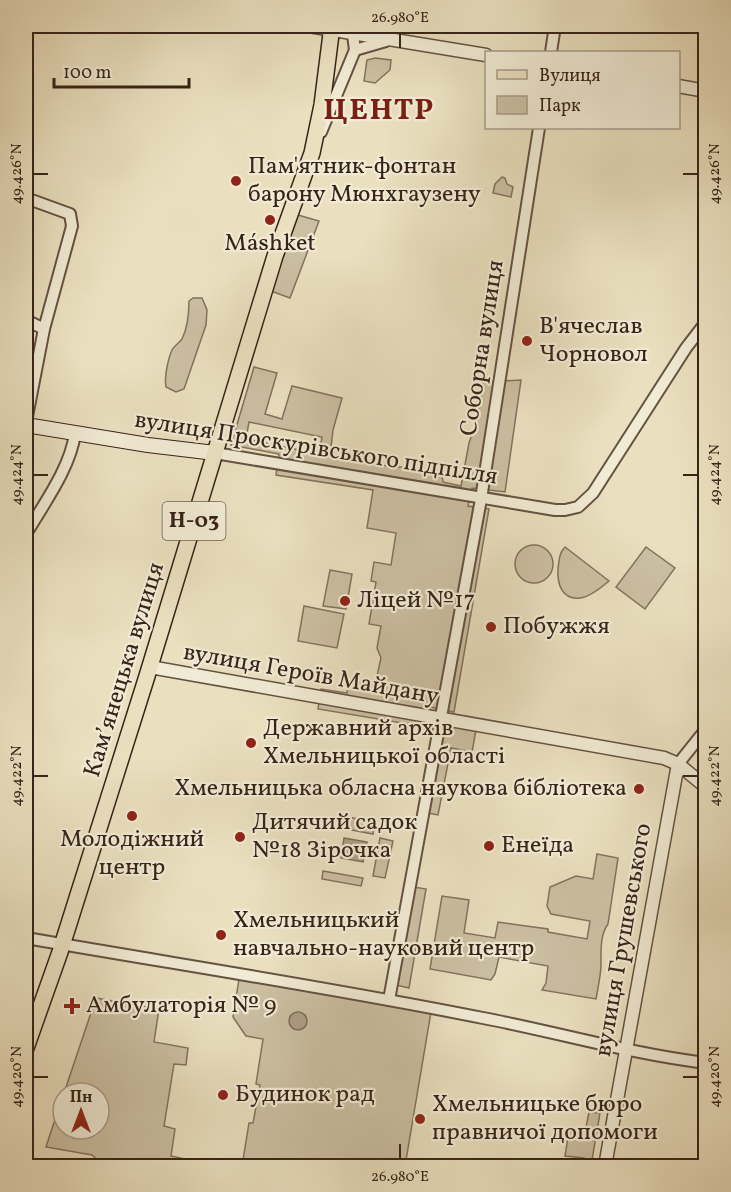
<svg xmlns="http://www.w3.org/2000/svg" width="731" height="1192" font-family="Vollkorn,serif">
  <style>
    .green { fill: #ccc0a3; stroke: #82725e; stroke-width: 1.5; fill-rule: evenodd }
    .water { fill: #ada087; stroke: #7e6e5b; stroke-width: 1.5 }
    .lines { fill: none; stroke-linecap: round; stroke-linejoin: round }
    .minor-casing { stroke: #645242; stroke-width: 14 }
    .tertiary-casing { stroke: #645242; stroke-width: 15 }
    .secondary-casing { stroke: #372319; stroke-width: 16 }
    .primary-casing { stroke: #372319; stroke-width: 18 }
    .minor { stroke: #f1ebd5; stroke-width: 10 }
    .tertiary { stroke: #f1ebd5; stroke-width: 12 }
    .secondary { stroke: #f1ebd5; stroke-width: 14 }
    .primary { stroke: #eae0bf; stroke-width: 15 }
    .ticks { fill: none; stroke: #372319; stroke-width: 2 }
    .poi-dot { fill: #8f2418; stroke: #f1ebd5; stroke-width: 2 }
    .labels { text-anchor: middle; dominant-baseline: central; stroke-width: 4.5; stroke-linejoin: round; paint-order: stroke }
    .shield { fill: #f1ebd5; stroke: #6f5f51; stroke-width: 1.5 }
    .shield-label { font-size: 22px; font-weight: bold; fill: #372319 }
    .poi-label { font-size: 24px; fill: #372319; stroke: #f1ebd5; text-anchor: start }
    .street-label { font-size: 24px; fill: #372319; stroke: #f1ebd5 }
    .district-label { font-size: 30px; font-weight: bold; letter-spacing: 1.5px; fill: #7a1f14; stroke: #f1ebd5 }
    .neatline { fill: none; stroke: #372319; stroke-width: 2 }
    .ticks-label { font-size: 15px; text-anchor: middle; fill: #372319 }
  </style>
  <rect width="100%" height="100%" fill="#eae0bf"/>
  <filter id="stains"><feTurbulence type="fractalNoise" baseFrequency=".00333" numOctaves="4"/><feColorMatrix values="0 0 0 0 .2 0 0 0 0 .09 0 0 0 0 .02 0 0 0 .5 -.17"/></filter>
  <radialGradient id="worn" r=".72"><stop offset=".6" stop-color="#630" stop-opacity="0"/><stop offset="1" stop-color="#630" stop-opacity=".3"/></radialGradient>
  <g class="green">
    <polygon points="375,58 391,60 390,70 375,83 364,81 367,60"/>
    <polygon points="502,177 505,178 507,184 513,187 511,197 493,193 495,184"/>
    <polygon points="298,215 319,221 290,298 271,291"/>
    <path d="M193,298H202L207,310L206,325L184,389L176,392L166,387C164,378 168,359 172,350C174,346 179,343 182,339C188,327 189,314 189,301Z"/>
    <path d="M254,367L277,373L265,414L282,419L292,386L342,398L333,430L330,456L394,467H401L442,476L443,482L461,486L469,443L476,423L483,382L521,380L505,492L472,488L468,506L489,509L454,712L430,707L426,727L318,709L321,689L347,693L349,681L375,685L381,658L377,648L381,626L369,624L376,582L371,581L374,562L391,565L396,533L367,528L373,490L276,475L279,454L231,445ZM249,422L322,437L319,454L251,440L247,433Z"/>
    <circle cx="534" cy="564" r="19"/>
    <path d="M565,547L609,581C602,587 590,597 580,598C562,600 557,584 558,569C559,561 559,553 565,547Z"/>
    <polygon points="646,547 675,568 645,609 616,587"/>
    <polygon points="330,570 352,574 346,609 323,606"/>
    <polygon points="304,606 344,614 337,648 298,641"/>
    <polygon points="452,726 476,730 472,752 451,748 438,815 427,813 442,730 450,732"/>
    <polygon points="348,817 375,822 373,834 346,829"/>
    <polygon points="380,838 393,841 385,878 373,876"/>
    <path d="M597,854L618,858L608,924C600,935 601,951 601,964C601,975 598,987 596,999L542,990L546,983L548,966L499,957L495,974L491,980L430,969L442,896L469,900L464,933L495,938L498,922L548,929V932L587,939L590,921L551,914L547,906L550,887L576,876L593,879Z"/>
    <polygon points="323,871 363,878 361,886 322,879"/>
    <polygon points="414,887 426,889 409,988 396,985"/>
    <polygon points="239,979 431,1012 405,1166 242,1166 249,1123 253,1123 260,1085 256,1084 263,1039 246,1036 233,1017"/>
    <polygon points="96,998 159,1009 154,1042 188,1048 186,1065 174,1064 164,1126 175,1129 171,1156 216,1166 104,1166 92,1155 46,1147 63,1095 63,1129 99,1129 99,1093 64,1093"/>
    <polygon points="589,1112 600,1113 591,1166 583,1166 584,1158 565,1156 569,1131 585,1133"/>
  </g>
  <g class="water">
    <polygon points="344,838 367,842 363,862 341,858"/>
    <circle cx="298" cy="1021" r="9"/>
  </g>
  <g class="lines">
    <g class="minor-casing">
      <g id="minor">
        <polyline points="355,50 386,41"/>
        <polyline points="551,52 555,26"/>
        <polyline points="321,132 355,50 353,35 346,30"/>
        <polyline points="26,198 70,214 72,226 44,329 26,422"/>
        <polyline points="26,320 44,329"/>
        <polyline points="215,453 555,510 565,510 578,507 593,493 686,348 706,322"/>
        <path d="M26,534C43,505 71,467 75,433"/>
        <polyline points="678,764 706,729"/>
        <path d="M32,939C182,965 333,988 483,1018C557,1032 631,1054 706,1063"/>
        <polyline points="389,1000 481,499 539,128"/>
      </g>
    </g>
    <g class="tertiary-casing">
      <g id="tertiary">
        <polyline points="309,26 486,55"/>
        <polyline points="678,86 706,91"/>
        <polyline points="150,667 664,758 678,764 706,787"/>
        <polyline points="605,1166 678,764"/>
      </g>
    </g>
    <g class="secondary-casing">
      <polyline id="secondary" points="26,425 148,445 215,453"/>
    </g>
    <g class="primary-casing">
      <polyline id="primary" points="26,1048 60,952 147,676 275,256 312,153 322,105 332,26"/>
    </g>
    <use href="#minor" class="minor"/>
    <use href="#tertiary" class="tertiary"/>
    <use href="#secondary" class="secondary"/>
    <use href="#primary" class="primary"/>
  </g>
  <path class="ticks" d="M400,33V48M33,174H48M683,174H698M33,475H48M683,475H698M33,776H48M683,776H698M33,1077H48M683,1077H698M400,1144V1159"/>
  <g class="poi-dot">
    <circle cx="236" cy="181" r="6"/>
    <circle cx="270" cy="220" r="6"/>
    <circle cx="527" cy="341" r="6"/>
    <circle cx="345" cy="601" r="6"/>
    <circle cx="491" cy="627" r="6"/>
    <circle cx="251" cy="743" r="6"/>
    <circle cx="639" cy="789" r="6"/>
    <circle cx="132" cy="816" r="6"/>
    <circle cx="240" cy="837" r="6"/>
    <circle cx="489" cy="846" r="6"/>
    <circle cx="221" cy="935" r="6"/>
    <path d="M69 997h6v6h6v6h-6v6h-6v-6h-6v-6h6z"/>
    <circle cx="223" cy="1095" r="6"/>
    <circle cx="420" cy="1119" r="6"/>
  </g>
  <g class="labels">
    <rect class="shield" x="162.5" y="502" width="63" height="38" rx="4.5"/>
    <g class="shield-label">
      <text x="194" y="521">Н-03</text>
    </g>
    <g class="poi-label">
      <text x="248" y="167">Пам'ятник-фонтан<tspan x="248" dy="28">барону Мюнхгаузену</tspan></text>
      <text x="270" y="244" text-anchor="middle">Mа́shket</text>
      <text x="539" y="327">В'ячеслав<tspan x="539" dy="28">Чорновол</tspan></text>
      <text x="357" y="601">Ліцей №17</text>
      <text x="503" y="627">Побужжя</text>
      <text x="263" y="729">Державний архів<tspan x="263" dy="28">Хмельницької області</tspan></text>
      <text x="627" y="789" text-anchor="end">Хмельницька обласна наукова бібліотека</text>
      <text x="252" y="823">Дитячий садок<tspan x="252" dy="28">№18 Зірочка</tspan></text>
      <text x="132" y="840" text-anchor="middle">Молодіжний<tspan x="132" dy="28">центр</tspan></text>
      <text x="501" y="846">Енеїда</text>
      <text x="233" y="921">Хмельницький<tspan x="233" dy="28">навчально-науковий центр</tspan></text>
      <text x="86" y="1006">Амбулаторія № 9</text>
      <text x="235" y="1095">Будинок рад</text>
      <text x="432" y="1105">Хмельницьке бюро<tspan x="432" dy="28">правничої допомоги</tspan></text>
    </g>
    <g class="street-label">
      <text transform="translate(483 348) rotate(-81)">Соборна вулиця</text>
      <text transform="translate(316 449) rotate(9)">вулиця Проскурівського підпілля</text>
      <text transform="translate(125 670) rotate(-73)">Камʼянецька вулиця</text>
      <text transform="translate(311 675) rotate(10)">вулиця Героїв Майдану</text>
      <text transform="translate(624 940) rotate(-80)">вулиця Грушевського</text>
    </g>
    <g class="district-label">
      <text x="379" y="111">ЦЕНТР</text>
    </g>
  </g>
  <rect width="731" height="1192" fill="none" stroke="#eae0bf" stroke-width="66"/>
  <rect x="485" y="51" width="195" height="78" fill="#f1ebd5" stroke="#a79b8a" stroke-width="1.5"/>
  <rect x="497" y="70" width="30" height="9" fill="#eae0bf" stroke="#a79b8a" stroke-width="1.5"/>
  <text x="539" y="81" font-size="18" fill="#372319">Вулиця</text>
  <rect x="497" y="96" width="30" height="18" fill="#ccc0a3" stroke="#a79b8a" stroke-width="1.5"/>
  <text x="539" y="111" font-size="18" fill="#372319">Парк</text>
  <g transform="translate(81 1111)"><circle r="28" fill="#f1ebd5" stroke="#a79b8a" stroke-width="1.5"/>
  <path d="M0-4.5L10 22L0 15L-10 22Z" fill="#8f2418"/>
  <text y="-9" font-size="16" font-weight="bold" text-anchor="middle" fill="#372319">Пн</text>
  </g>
  <path d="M54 78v9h135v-9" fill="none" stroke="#372319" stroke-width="3"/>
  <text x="63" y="78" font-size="18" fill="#372319" stroke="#f1ebd5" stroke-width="4.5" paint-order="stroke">100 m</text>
  <rect x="33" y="33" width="665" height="1126" class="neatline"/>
  <g class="ticks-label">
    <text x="400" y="22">26.980°E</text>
    <text transform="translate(16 174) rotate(-90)" y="5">49.426°N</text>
    <text transform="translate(714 174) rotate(-90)" y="5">49.426°N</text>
    <text transform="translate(16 475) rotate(-90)" y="5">49.424°N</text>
    <text transform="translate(714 475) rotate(-90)" y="5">49.424°N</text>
    <text transform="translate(16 776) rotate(-90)" y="5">49.422°N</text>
    <text transform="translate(714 776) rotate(-90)" y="5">49.422°N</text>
    <text transform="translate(16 1077) rotate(-90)" y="5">49.420°N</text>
    <text transform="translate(714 1077) rotate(-90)" y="5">49.420°N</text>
    <text x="400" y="1181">26.980°E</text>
  </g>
  <rect width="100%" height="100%" filter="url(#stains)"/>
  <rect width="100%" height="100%" fill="url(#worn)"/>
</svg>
